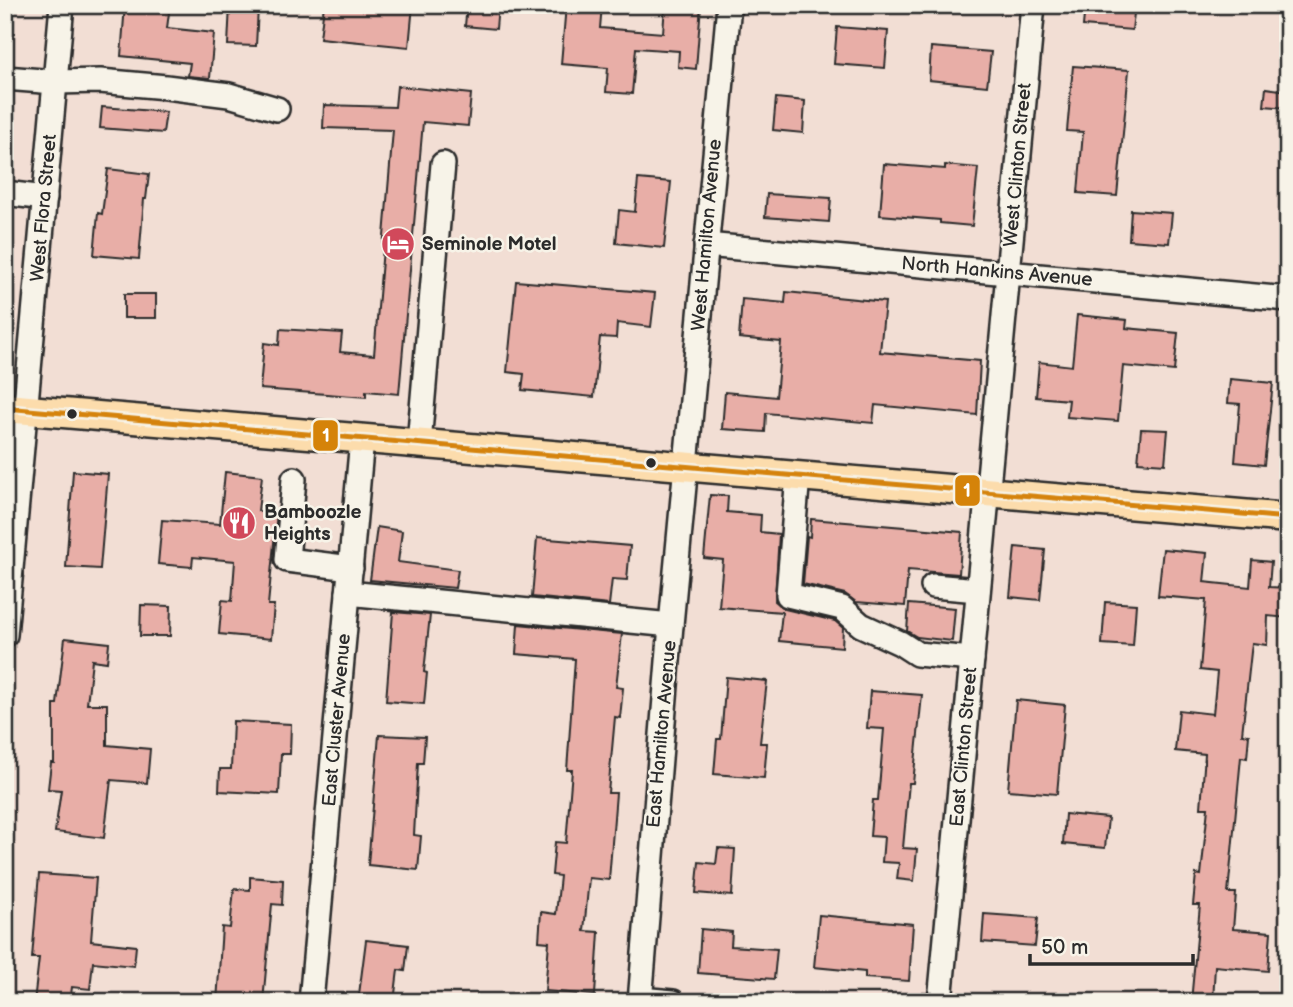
<svg xmlns="http://www.w3.org/2000/svg" width="1293" height="1007" font-family="'Balsamiq Sans',sans-serif">
  <style>
    .building { fill: #e8aea7; stroke: #2b2b2b; stroke-width: 2 }
    .lines { fill: none; stroke-linecap: round; stroke-linejoin: round }
    .minor-casing { stroke: #2b2b2b; stroke-width: 28 }
    .major-casing { stroke: #2b2b2b; stroke-width: 33 }
    .minor { stroke: #f7f3e8; stroke-width: 23 }
    .major { stroke: #fcdcac; stroke-width: 28 }
    .bus-1-casing { stroke: #f7f3e8; stroke-width: 10 }
    .bus-1 { stroke: #d58309; stroke-width: 5 }
    .bus-dot { fill: #2b2b2b; stroke: #f7f3e8; stroke-width: 2.5 }
    .labels { text-anchor: middle; dominant-baseline: central; stroke-width: 5; stroke-linejoin: round; paint-order: stroke }
    .street-label { font-size: 19px; fill: #2b2b2b; stroke: #f7f3e8 }
    .poi-label { font-size: 19px; font-weight: bold; fill: #2b2b2b; stroke: #f7f3e8; text-anchor: start }
    .line-badge { stroke: #f7f3e8; stroke-width: 2.5 }
    .badge-label { font-size: 19px; text-anchor: middle; font-weight: bold; fill: #fff }
  </style>
  <rect width="100%" height="100%" fill="#f2ded4"/>
  <filter id="ink" filterUnits="userSpaceOnUse"><feTurbulence type="fractalNoise" baseFrequency=".0143" numOctaves="2"/><feDisplacementMap in="SourceGraphic" scale="14" xChannelSelector="R" yChannelSelector="G"/><feConvolveMatrix kernelMatrix="1 2 1 2 8 2 1 2 1" color-interpolation-filters="sRGB"/></filter>
  <g filter="url(#ink)">
    <g class="building">
      <polygon points="125,5 170,5 167,28 214,33 210,78 188,76 190,63 121,56"/>
      <polygon points="230,5 258,7 256,46 228,45"/>
      <polygon points="324,5 413,5 409,47 320,38"/>
      <polygon points="467,5 498,5 496,29 465,26"/>
      <polygon points="566,5 602,5 600,28 663,33 665,5 701,5 696,69 678,67 679,51 636,48 632,94 606,92 608,68 561,64"/>
      <polygon points="1085,5 1135,5 1132,30 1083,26"/>
      <polygon points="837,27 888,31 885,68 834,64"/>
      <polygon points="931,47 991,52 987,86 929,80"/>
      <polygon points="1073,66 1129,70 1117,196 1078,193 1083,132 1067,131"/>
      <polygon points="397,86 471,94 468,126 423,122 399,394 366,391 366,397 260,389 264,343 279,345 280,329 342,333 340,352 374,355 393,130 323,128 324,105 395,107"/>
      <polygon points="1266,88 1288,91 1288,108 1264,106"/>
      <polygon points="776,98 805,101 803,133 773,130"/>
      <polygon points="102,107 166,112 163,133 100,128"/>
      <polygon points="884,164 945,169 945,165 978,168 972,226 940,223 940,220 880,215"/>
      <polygon points="108,169 149,174 146,199 144,199 139,259 94,255 98,213 102,214"/>
      <polygon points="638,179 671,182 664,248 616,243 619,210 635,212"/>
      <polygon points="767,194 831,198 829,222 765,217"/>
      <polygon points="1131,210 1172,213 1169,243 1129,240"/>
      <polygon points="516,281 655,293 651,327 617,323 616,338 600,337 594,397 522,390 524,374 507,372"/>
      <polygon points="786,292 885,302 880,352 980,361 977,415 875,405 873,423 766,413 765,432 722,429 725,392 776,397 781,342 739,338 742,299 785,303"/>
      <rect x="124" y="294" width="32" height="24"/>
      <polygon points="1077,315 1127,320 1126,328 1178,333 1174,371 1123,366 1118,421 1067,417 1069,400 1036,397 1039,362 1072,366"/>
      <polygon points="1230,379 1273,383 1264,465 1235,462 1240,404 1228,403"/>
      <polygon points="1141,429 1168,430 1165,464 1138,462"/>
      <polygon points="73,471 108,474 100,569 66,567"/>
      <polygon points="225,472 262,476 258,511 277,512 268,605 274,605 271,639 219,634 222,600 232,601 235,561 193,557 192,567 158,564 162,520 220,524"/>
      <polygon points="710,495 728,496 727,512 761,515 760,532 779,534 775,601 785,609 835,621 843,628 842,647 779,641 782,612 719,607 723,560 704,558"/>
      <polygon points="811,519 962,532 959,574 908,570 905,606 856,602 845,594 803,584 807,536 810,537"/>
      <polygon points="377,527 402,531 398,562 458,570 455,588 370,580"/>
      <polygon points="537,538 630,546 627,580 612,579 609,605 532,597"/>
      <polygon points="1015,547 1045,550 1040,600 1010,597"/>
      <polygon points="1163,549 1207,553 1204,582 1250,587 1252,560 1271,562 1269,587 1288,588 1288,618 1268,616 1267,645 1252,643 1242,734 1249,735 1247,758 1241,757 1228,893 1236,893 1233,929 1271,932 1268,971 1215,966 1213,1002 1191,1002 1200,905 1193,905 1196,874 1201,875 1208,808 1201,808 1205,754 1175,751 1179,710 1213,714 1217,672 1200,670 1206,600 1158,596"/>
      <polygon points="1105,602 1136,604 1133,646 1102,644"/>
      <polygon points="909,604 955,608 952,641 917,637 907,631"/>
      <polygon points="141,605 171,606 170,636 140,636"/>
      <polygon points="393,612 430,615 424,672 427,673 424,704 386,701"/>
      <polygon points="518,624 622,634 616,687 623,688 620,718 615,717 608,793 616,793 609,880 589,878 584,931 599,932 595,995 545,991 549,942 539,941 541,912 556,914 560,876 552,875 555,842 566,843 572,770 567,770 575,659 516,654"/>
      <polygon points="65,638 109,643 107,662 92,660 87,704 107,704 107,745 150,749 147,783 111,780 104,838 55,832 61,790 48,789 51,763 54,763 54,704 57,704"/>
      <polygon points="726,677 767,681 760,743 767,743 764,778 714,774 717,739 721,739"/>
      <polygon points="870,691 922,695 913,783 909,783 903,848 917,849 914,881 897,879 899,863 882,862 884,837 870,836 873,800 878,800 884,729 867,728"/>
      <polygon points="1016,700 1065,705 1057,794 1008,790"/>
      <polygon points="233,721 291,724 290,754 281,754 279,794 219,791 220,769 231,769"/>
      <polygon points="379,735 425,737 423,763 418,763 414,835 421,836 418,870 368,865"/>
      <polygon points="1065,814 1108,818 1105,848 1063,844"/>
      <polygon points="718,848 735,849 732,896 696,893 699,862 716,864"/>
      <polygon points="39,874 96,878 91,941 136,946 134,966 93,962 90,989 72,987 70,1002 34,1002 39,958 32,958"/>
      <polygon points="250,877 283,880 282,905 272,904 263,1002 217,1002 222,927 230,928 234,889 250,890"/>
      <polygon points="984,914 1038,918 1035,946 982,942"/>
      <polygon points="819,915 913,924 909,981 865,978 865,972 814,967"/>
      <polygon points="701,929 732,932 731,946 777,949 774,979 698,973"/>
      <polygon points="366,940 408,945 405,971 398,970 394,1002 358,1002"/>
    </g>
    <g class="lines">
      <g class="minor-casing">
        <g id="minor">
          <polyline points="5,78 55,82 100,81 166,87 229,95 277,109"/>
          <polyline points="5,193 45,198"/>
          <polyline points="706,245 1288,299"/>
          <polyline points="419,444 443,164"/>
          <polyline points="798,475 788,595 842,608 861,625 900,643 917,654 972,659"/>
          <polyline points="294,479 287,560 351,568"/>
          <polyline points="933,586 978,590"/>
          <polyline points="348,593 671,625"/>
          <polyline points="5,635 62,5"/>
          <polyline points="640,999 673,1002"/>
          <polyline points="311,1002 362,439"/>
          <polyline points="640,1002 671,625 729,5"/>
          <polyline points="940,1002 1033,5"/>
        </g>
      </g>
      <g class="major-casing">
        <polyline id="major" points="5,408 1288,518"/>
      </g>
      <use href="#minor" class="minor"/>
      <use href="#major" class="major"/>
      <g class="bus-1-casing">
        <polyline id="bus-1" points="5,408 1288,518"/>
      </g>
      <use href="#bus-1" class="bus-1"/>
    </g>
  </g>
  <defs>
    <g id="hotel-disc" transform="scale(1.75)"><circle r="9.5" fill="#d1495b" stroke="#f7f3e8"/><path d="M-6-4.5h1.5V1H6V5H4.5V3h-9V5H-6ZM-4 0a1.8 1.8 0 1 1 3.6 0ZM.5 0V-2.5h3Q6-2.5 6 0Z" fill="#fff"/></g>
    <g id="restaurant-disc" transform="scale(1.75)"><circle r="9.5" fill="#d1495b" stroke="#f7f3e8"/><path d="M-5-6h1v4h1v-4h1v4h1v-4h1v5L-1.5 .5V6h-2V.5L-5-1ZM5-6V6H3V1.5H1.5Q1.5-4 5-6Z" fill="#fff"/></g>
  </defs>
  <g fill-rule="evenodd">
    <use href="#hotel-disc" x="398" y="244"/>
    <use href="#restaurant-disc" x="239" y="523"/>
  </g>
  <g class="bus-dot">
    <circle cx="72" cy="414" r="6"/>
    <circle cx="651" cy="463" r="6"/>
  </g>
  <g class="labels">
    <g class="street-label">
      <text transform="translate(1018 165) rotate(-85)">West Clinton Street</text>
      <text transform="translate(44 208) rotate(-85)">West Flora Street</text>
      <text transform="translate(707 235) rotate(-85)">West Hamilton Avenue</text>
      <text transform="translate(997 272) rotate(5)">North Hankins Avenue</text>
      <text transform="translate(337 720) rotate(-85)">East Cluster Avenue</text>
      <text transform="translate(662 734) rotate(-85)">East Hamilton Avenue</text>
      <text transform="translate(964 747) rotate(-85)">East Clinton Street</text>
    </g>
    <g class="poi-label">
      <text x="422" y="244">Seminole Motel</text>
      <text x="264" y="512">Bamboozle<tspan x="264" dy="22">Heights</tspan></text>
    </g>
  </g>
  <g class="line-badge">
    <rect x="312" y="419" width="27" height="33" rx="7" fill="#d58309"/>
    <rect x="954" y="474" width="27" height="33" rx="7" fill="#d58309"/>
  </g>
  <g class="badge-label">
    <text x="326" y="442">1</text>
    <text x="967" y="497">1</text>
  </g>
  <rect width="1293" height="1007" fill="none" stroke="#f7f3e8" stroke-width="28"/>
  <rect x="14" y="14" width="1265" height="979" fill="none" stroke="#2b2b2b" stroke-width="2.5" filter="url(#ink)"/>
  <path d="M1030 954v10h163v-10" fill="none" stroke="#2b2b2b" stroke-width="3.5"/>
  <text x="1041" y="954" font-size="21" fill="#2b2b2b" stroke="#f7f3e8" stroke-width="5" paint-order="stroke">50 m</text>
</svg>
